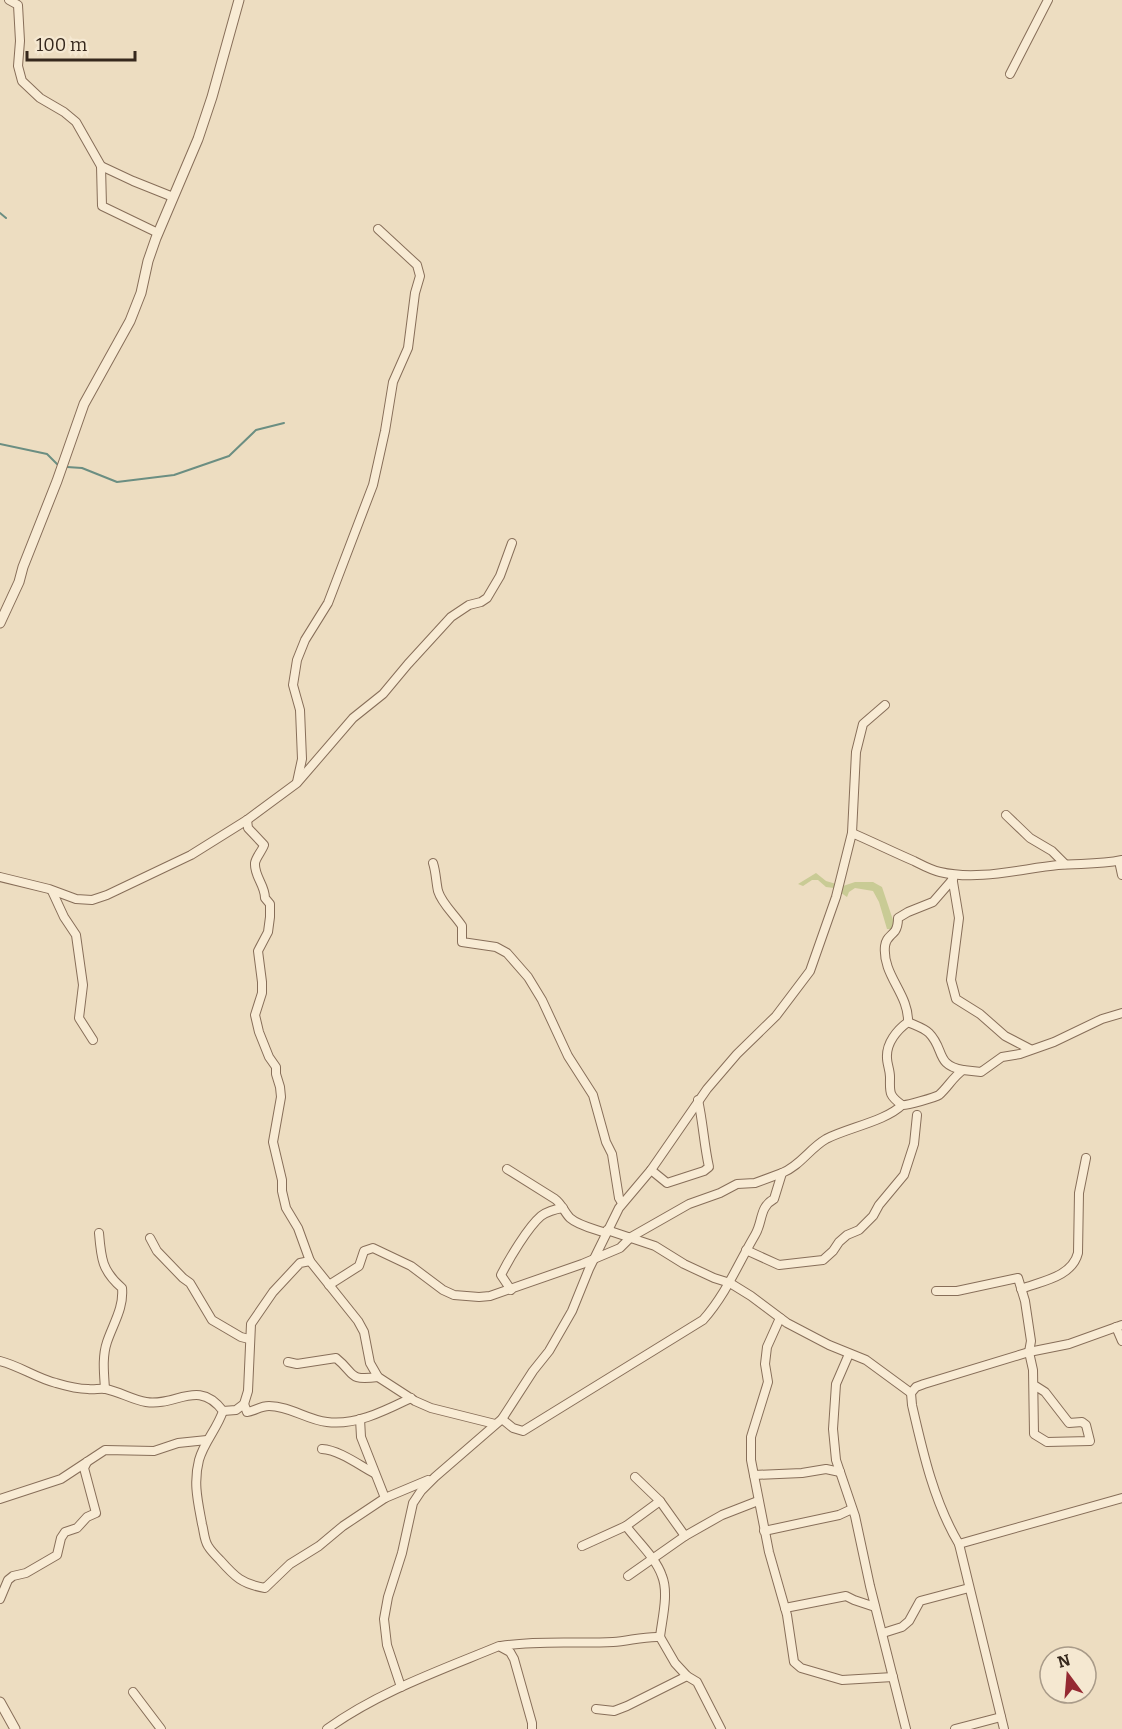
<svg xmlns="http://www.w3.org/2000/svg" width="1122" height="1729" font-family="Bitter,serif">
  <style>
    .green { fill: #c9cb95 }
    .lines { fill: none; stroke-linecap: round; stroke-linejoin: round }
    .stream { stroke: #6b8e82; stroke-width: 2 }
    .minor-casing { stroke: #876e59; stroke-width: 10 }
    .tertiary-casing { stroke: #876e59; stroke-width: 11 }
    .minor { stroke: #f8ebd4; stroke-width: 8 }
    .tertiary { stroke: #f8ebd4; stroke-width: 9 }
  </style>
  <rect width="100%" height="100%" fill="#edddc1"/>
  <polygon class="green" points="816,873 826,881 843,886 855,882 873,882 882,887 896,929 887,929 879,902 873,891 855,888 849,892 847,897 834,888 826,887 818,880 812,880 803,886 798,884"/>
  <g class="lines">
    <g class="stream">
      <polyline points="0,213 6,218"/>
      <polyline points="0,444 47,454 58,465"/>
      <polyline points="67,467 82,468 117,482 174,475 229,456 256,430 284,423"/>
    </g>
    <g class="minor-casing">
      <g id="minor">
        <polyline points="9,0 18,5 20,41 18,66 22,81 40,98 64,112 76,122 101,166 102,206 158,233"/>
        <polyline points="1010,74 1048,0"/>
        <polyline points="101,166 133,181 173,197"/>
        <polyline points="297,782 302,759 300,710 293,685 297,660 305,640 328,603 373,485 385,431 393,382 408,348 415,293 420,276 417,265 378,229"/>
        <polyline points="1006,815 1030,838 1052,851 1065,864"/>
        <path d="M247,820L248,828L264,845C262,851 256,857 255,863C254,876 265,885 265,898L270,904V917L268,932L258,951L262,982V993L255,1015L259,1032L269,1057L276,1067V1074L280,1087L281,1097L273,1142L282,1180V1191L286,1208L298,1228L310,1261L358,1321L364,1332L370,1363L378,1377L415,1401L431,1408L495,1424"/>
        <polyline points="852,833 856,752 863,724 885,705"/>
        <polyline points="1119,861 1122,875"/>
        <path d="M433,863C436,872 436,882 438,891C442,904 455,915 462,926V942L496,947L507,953L528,977L542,1000L568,1056L593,1095L606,1142L612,1154L619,1198L622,1203"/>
        <polyline points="952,876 959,918 951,980 956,999 980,1014 1005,1036 1030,1049"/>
        <polyline points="0,877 49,889 76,899 92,900 107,895 191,855 247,820 297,783 353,718 383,694 408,664 451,617 469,605 481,602 487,598 500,576 512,543"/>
        <polyline points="52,891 64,917 76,935 83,985 79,1018 93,1040"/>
        <path d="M908,1022C914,1025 924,1028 929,1033C945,1049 935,1065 963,1070"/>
        <path d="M902,1105C888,1095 890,1092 890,1077C890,1070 887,1064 887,1058C886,1043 897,1030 908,1022C909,994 882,975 885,946C886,938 890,937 895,931C897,928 898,922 898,918L908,912L933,902L953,879"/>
        <path d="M507,1169L555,1199C562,1204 564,1212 570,1218C579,1226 595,1229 606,1233"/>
        <path d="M651,1170L667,1183L704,1171L709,1167C704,1145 703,1122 698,1100"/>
        <polyline points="607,1230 655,1246 684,1264 714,1278 730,1283 751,1296 787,1323 829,1345 866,1360 911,1393"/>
        <path d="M99,1233C101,1258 102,1271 122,1288C124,1308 113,1324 107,1342C102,1357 104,1373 105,1389"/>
        <polyline points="150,1238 157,1251 183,1278 190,1283 212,1320 241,1337 249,1339"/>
        <polyline points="746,1250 779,1265 823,1260 833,1251 839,1242 847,1235 859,1230 873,1216 879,1205 904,1175 914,1144 917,1115"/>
        <polyline points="329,1285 359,1266 364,1251 373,1248 411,1266 443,1290 454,1295 479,1297 490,1296 582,1264 620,1248 631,1237 689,1204 720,1193 737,1184 755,1183 782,1173"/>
        <path d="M1021,1289C1042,1281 1072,1277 1078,1253L1079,1193L1086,1158"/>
        <path d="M511,1290L501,1275C509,1259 528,1227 541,1216C548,1211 556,1209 563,1208"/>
        <polyline points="936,1291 957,1291 1018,1278 1025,1301 1031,1341 1029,1352 1033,1370 1034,1434 1047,1442 1090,1441 1086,1425 1082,1422 1069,1423 1045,1392 1034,1385"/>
        <polyline points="780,1318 767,1347 765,1364 768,1382 751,1437 751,1460 769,1552 787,1615 794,1662 801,1668 842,1680 893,1677"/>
        <polyline points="1116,1327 1122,1341"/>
        <polyline points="849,1354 836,1384 833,1429 836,1460 855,1516 870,1586 906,1729"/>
        <path d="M0,1361C20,1366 36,1378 56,1383C66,1386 78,1389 88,1389C94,1390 100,1388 106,1389C120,1392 133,1400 146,1402C176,1407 198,1378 223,1411C217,1429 204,1442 199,1460C193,1483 198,1502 202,1524C204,1531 204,1540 208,1546C211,1551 216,1556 220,1560C235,1577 242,1584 265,1588L290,1564L319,1546L343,1526L385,1498L428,1480"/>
        <path d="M288,1362L297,1364L336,1358C356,1374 347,1381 378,1377"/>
        <path d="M244,1404L247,1412C255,1411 260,1406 269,1406C290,1406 307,1420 327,1422C356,1426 386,1410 411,1398"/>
        <polyline points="223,1411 236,1410 244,1404 248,1391 251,1324 273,1292 300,1263 310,1261"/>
        <polyline points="360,1419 361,1437 385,1498"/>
        <path d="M502,1419L513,1428L523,1431L703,1320C726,1294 738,1264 755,1235C763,1222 759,1207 774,1199L782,1173C801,1165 809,1149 826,1139C847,1128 886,1121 902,1105C906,1106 936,1097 939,1095C948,1087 953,1077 963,1070L981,1072L1002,1057L1020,1054L1054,1042L1102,1019L1122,1013"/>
        <path d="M322,1449C339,1450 359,1465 374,1473"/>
        <polyline points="754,1475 802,1473 826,1469 840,1472"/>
        <polyline points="635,1477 660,1501 685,1536 722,1515 758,1501"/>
        <polyline points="0,1499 61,1479 105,1450 154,1451 178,1443 207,1440"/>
        <path d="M626,1526C637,1541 656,1558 662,1576C669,1593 662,1619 660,1637"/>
        <polyline points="764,1531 839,1515 852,1509"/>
        <polyline points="959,1544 1122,1498"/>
        <polyline points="582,1546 626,1526 660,1501"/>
        <polyline points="628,1576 685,1536"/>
        <polyline points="0,1599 8,1580 13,1576 26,1573 57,1555 61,1538 65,1532 77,1528 87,1517 96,1513 84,1468 87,1462"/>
        <polyline points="785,1608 846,1596 854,1600 875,1607"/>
        <polyline points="883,1633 902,1627 909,1621 920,1601 969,1588"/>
        <path d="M501,1646C538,1640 576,1644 613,1642C629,1641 644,1636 660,1637L675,1663L687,1676L697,1682L721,1729"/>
        <path d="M401,1687L387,1645L384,1619L388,1597L402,1553L413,1503L421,1491L435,1477L502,1419L533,1371L549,1351L572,1311L589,1269L619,1208L651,1170L707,1089L737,1054L776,1016L810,971L836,897L852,833C873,842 893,852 914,861C922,865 931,870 940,872C978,881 1020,869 1058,865C1080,863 1099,865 1122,860"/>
        <polyline points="133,1692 161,1729"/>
        <polyline points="596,1709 614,1711 627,1706 687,1676"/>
        <path d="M327,1729C378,1692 441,1670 499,1646L510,1652L514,1659L532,1723V1729"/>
        <polyline points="955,1729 1001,1717"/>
        <path d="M1004,1729L959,1544C934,1502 923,1453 912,1405L911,1393L916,1387L924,1384L1029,1352L1069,1344L1122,1325"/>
      </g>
    </g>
    <g class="tertiary-casing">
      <g id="tertiary">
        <polyline points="0,623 19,582 23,567 57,481 84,404 130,321 141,293 148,261 156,238 198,139 212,97 239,0"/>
        <polyline points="0,1702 15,1729"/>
      </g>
    </g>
    <use href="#minor" class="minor"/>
    <use href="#tertiary" class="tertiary"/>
  </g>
  <g transform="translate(1068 1675) rotate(344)"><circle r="28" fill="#f5e8d1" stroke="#a99b89" stroke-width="1.5"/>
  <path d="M0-4.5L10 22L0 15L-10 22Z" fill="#952932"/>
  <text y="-9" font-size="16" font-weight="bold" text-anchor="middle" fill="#36281d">N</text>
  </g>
  <path d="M27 51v9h108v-9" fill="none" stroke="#36281d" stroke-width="3"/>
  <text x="36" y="51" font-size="18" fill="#36281d" stroke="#f5e8d1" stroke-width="4.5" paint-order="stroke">100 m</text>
</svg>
